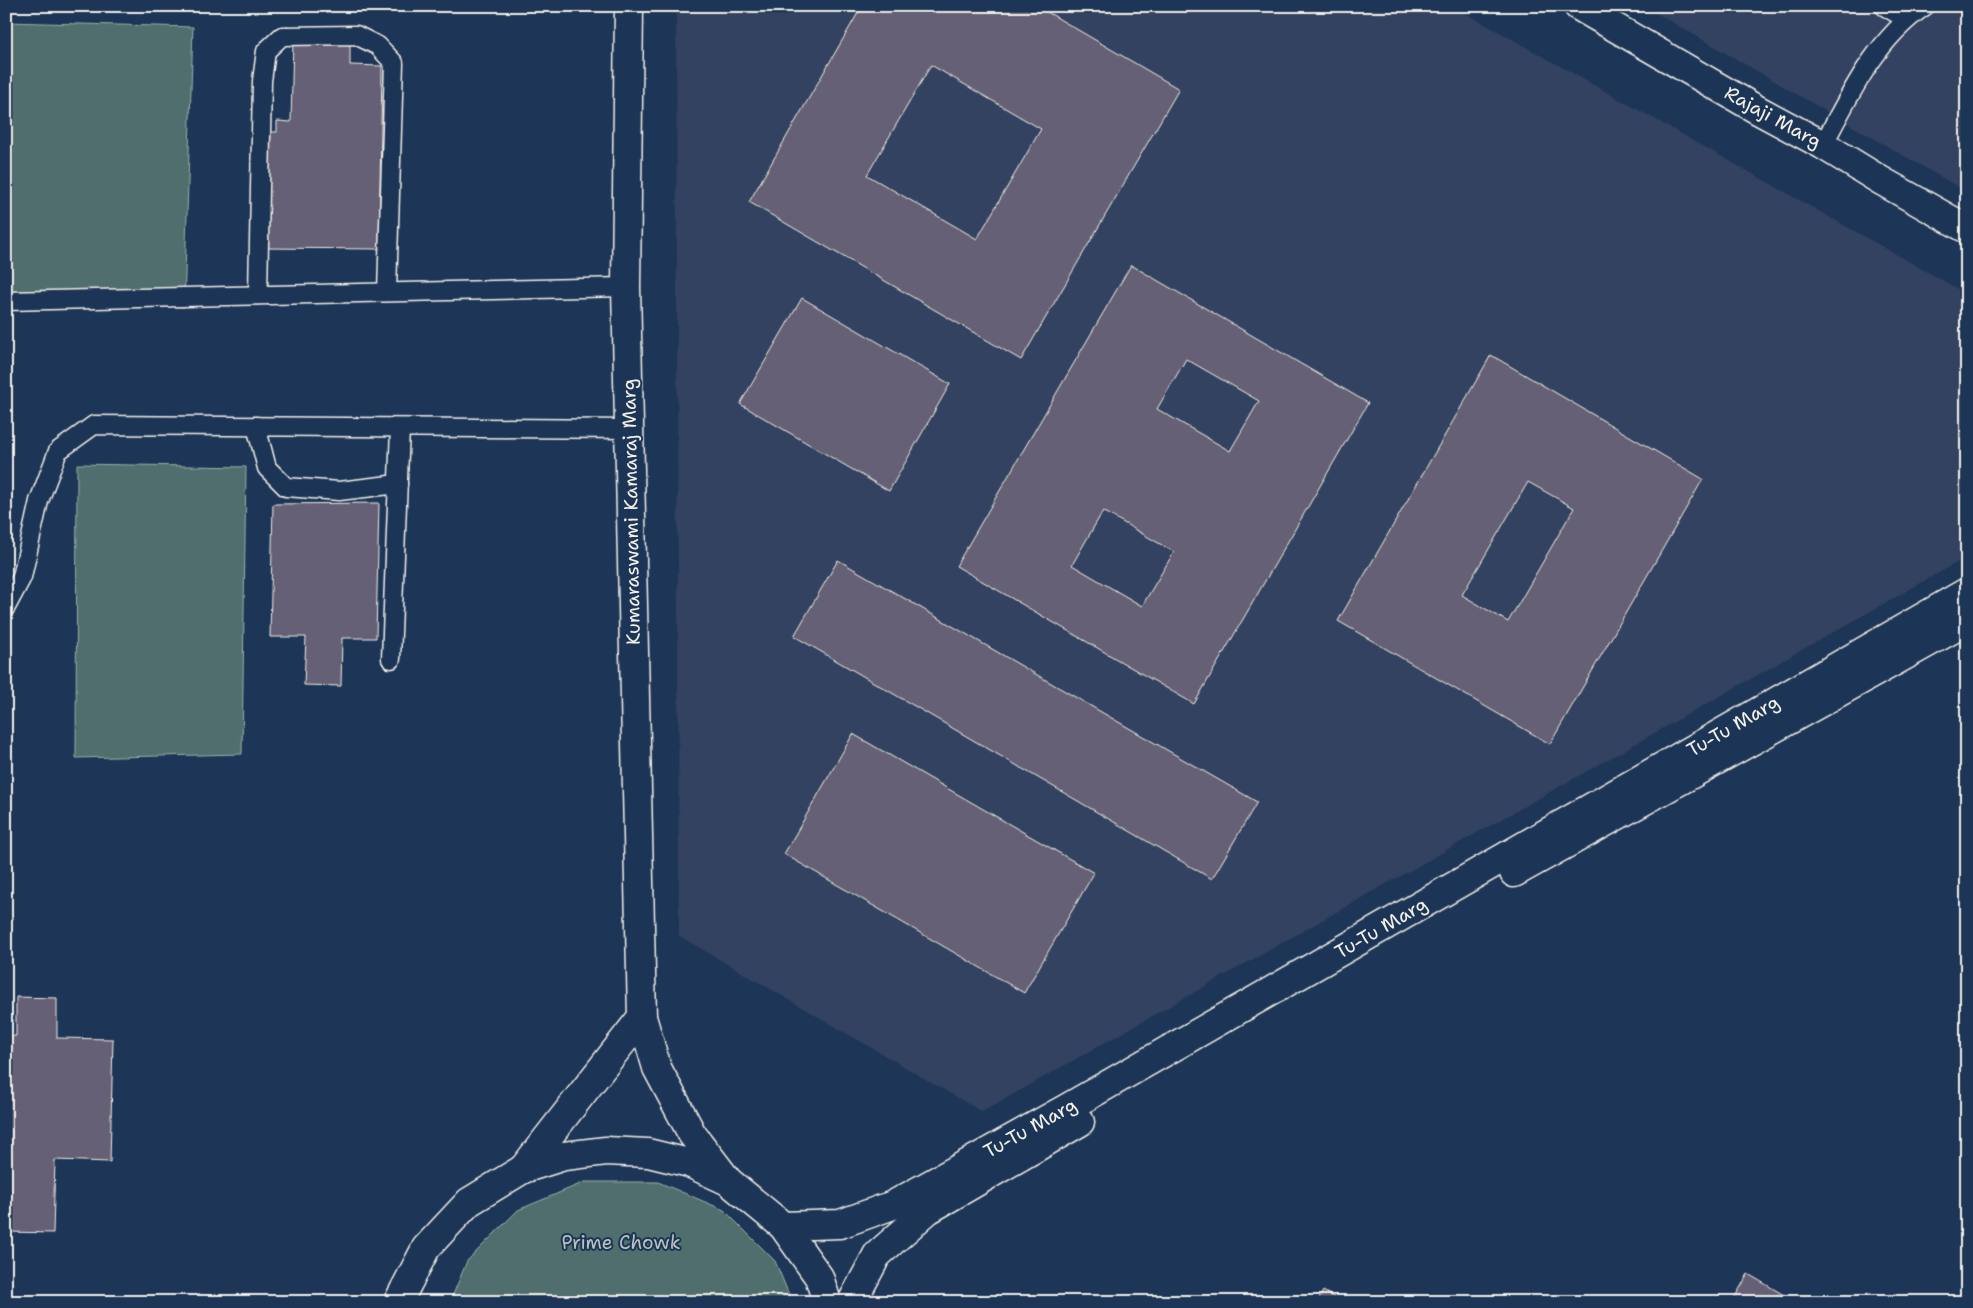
<svg xmlns="http://www.w3.org/2000/svg" width="1973" height="1308" font-family="'Shantell Sans',sans-serif">
  <style>
    .built { fill: #334260 }
    .green { fill: #4f6e6d; stroke: #a2b0aa }
    .building { fill: #656075; stroke: #f4f1e8; fill-rule: evenodd }
    .lines { fill: none; stroke-linecap: round; stroke-linejoin: round }
    .lane-casing { stroke: #f4f1e8; stroke-width: 21 }
    .secondary-casing { stroke: #f4f1e8; stroke-width: 31 }
    .lane { stroke: #1d3557; stroke-width: 18 }
    .secondary { stroke: #1d3557; stroke-width: 28 }
    .labels { text-anchor: middle; dominant-baseline: central; stroke-width: 4; stroke-linejoin: round; paint-order: stroke }
    .street-label { font-size: 19px; fill: #f4f1e8; stroke: #1d3557 }
    .park-label { font-size: 19px; fill: #bac3bd; stroke: #1d3557 }
  </style>
  <rect width="100%" height="100%" fill="#1d3557"/>
  <filter id="ink" filterUnits="userSpaceOnUse"><feTurbulence type="fractalNoise" baseFrequency=".02" numOctaves="2"/><feDisplacementMap in="SourceGraphic" scale="10" xChannelSelector="R" yChannelSelector="G"/><feConvolveMatrix kernelMatrix="1 2 1 2 8 2 1 2 1" color-interpolation-filters="sRGB"/></filter>
  <g filter="url(#ink)">
    <g class="built">
      <polygon points="676,6 1453,6 1967,294 1967,557 982,1112 679,936"/>
      <polygon points="1644,6 1967,6 1967,192 1838,118"/>
    </g>
    <g class="green">
      <polygon points="6,22 193,27 184,307 6,303"/>
      <polygon points="77,464 246,467 242,754 76,758"/>
      <polygon points="585,1182 658,1182 724,1210 775,1261 792,1302 450,1302 467,1261 518,1210"/>
    </g>
    <g class="building">
      <path d="M862,6H1037L1179,89L1021,360L749,202ZM931,65L1041,129L977,239L867,175Z"/>
      <polygon points="293,39 350,39 350,65 382,66 379,249 264,248 266,132 277,132 277,121 291,122"/>
      <path d="M1131,265L1368,403L1194,704L956,566ZM1186,359L1259,401L1230,451L1157,409ZM1103,511L1174,552L1142,606L1072,565Z"/>
      <polygon points="802,298 950,384 889,491 740,404"/>
      <polygon points="6,333 8,333 7,372 6,372"/>
      <path d="M1491,355L1703,479L1550,744L1338,621ZM1528,482L1574,508L1508,622L1462,595Z"/>
      <polygon points="379,503 376,638 342,638 341,686 304,685 306,637 270,637 273,504"/>
      <polygon points="838,560 1257,802 1212,879 794,636"/>
      <polygon points="853,734 1094,873 1024,993 784,854"/>
      <polygon points="16,997 57,998 57,1038 113,1039 110,1162 55,1160 53,1233 6,1232 6,1036 16,1036"/>
      <polygon points="1748,1274 1796,1302 1732,1302"/>
      <polygon points="1323,1291 1342,1302 1317,1302"/>
    </g>
    <g class="lines">
      <g class="lane-casing">
        <g id="lane">
          <polyline points="1884,6 1906,19"/>
          <path d="M1823,145C1850,94 1876,39 1925,6"/>
          <polyline points="258,295 262,81 266,51 282,36 356,35 378,46 394,63 387,292"/>
          <polyline points="6,301 626,287"/>
          <polyline points="256,426 267,468 286,487 339,491 398,484"/>
          <polyline points="6,607 22,577 39,501 58,451 94,425 629,429"/>
          <polyline points="391,659 400,428"/>
        </g>
      </g>
      <g class="secondary-casing">
        <g id="secondary">
          <polyline points="629,6 626,287 642,1017 657,1068 692,1134 728,1181"/>
          <polyline points="1578,6 1756,109 1823,145 1880,180 1967,229"/>
          <polyline points="1514,873 1967,621"/>
          <polyline points="523,1169 642,1017"/>
          <polyline points="783,1226 840,1224 893,1205 1067,1108 1967,592"/>
          <polyline points="398,1302 426,1248 469,1202 523,1169 564,1156 606,1151 648,1153 689,1163 728,1181 783,1226 819,1277 827,1302"/>
          <polyline points="852,1302 877,1255 928,1210 1080,1122"/>
        </g>
      </g>
      <use href="#lane" class="lane"/>
      <use href="#secondary" class="secondary"/>
    </g>
  </g>
  <g class="labels">
    <g class="street-label">
      <text transform="translate(1773 117) rotate(29)">Rajaji Marg</text>
      <text transform="translate(631 512) rotate(-91)">Kumaraswami Kamaraj Marg</text>
      <text transform="translate(1733 726) rotate(-30)">Tu-Tu Marg</text>
      <text transform="translate(1381 928) rotate(-30)">Tu-Tu Marg</text>
      <text transform="translate(1030 1128) rotate(-29)">Tu-Tu Marg</text>
    </g>
    <g class="park-label">
      <text x="621" y="1242">Prime Chowk</text>
    </g>
  </g>
  <rect width="1973" height="1308" fill="none" stroke="#1d3557" stroke-width="25"/>
  <rect x="12" y="12" width="1948" height="1283" fill="none" stroke="#f4f1e8" stroke-width="2" filter="url(#ink)"/>
</svg>
